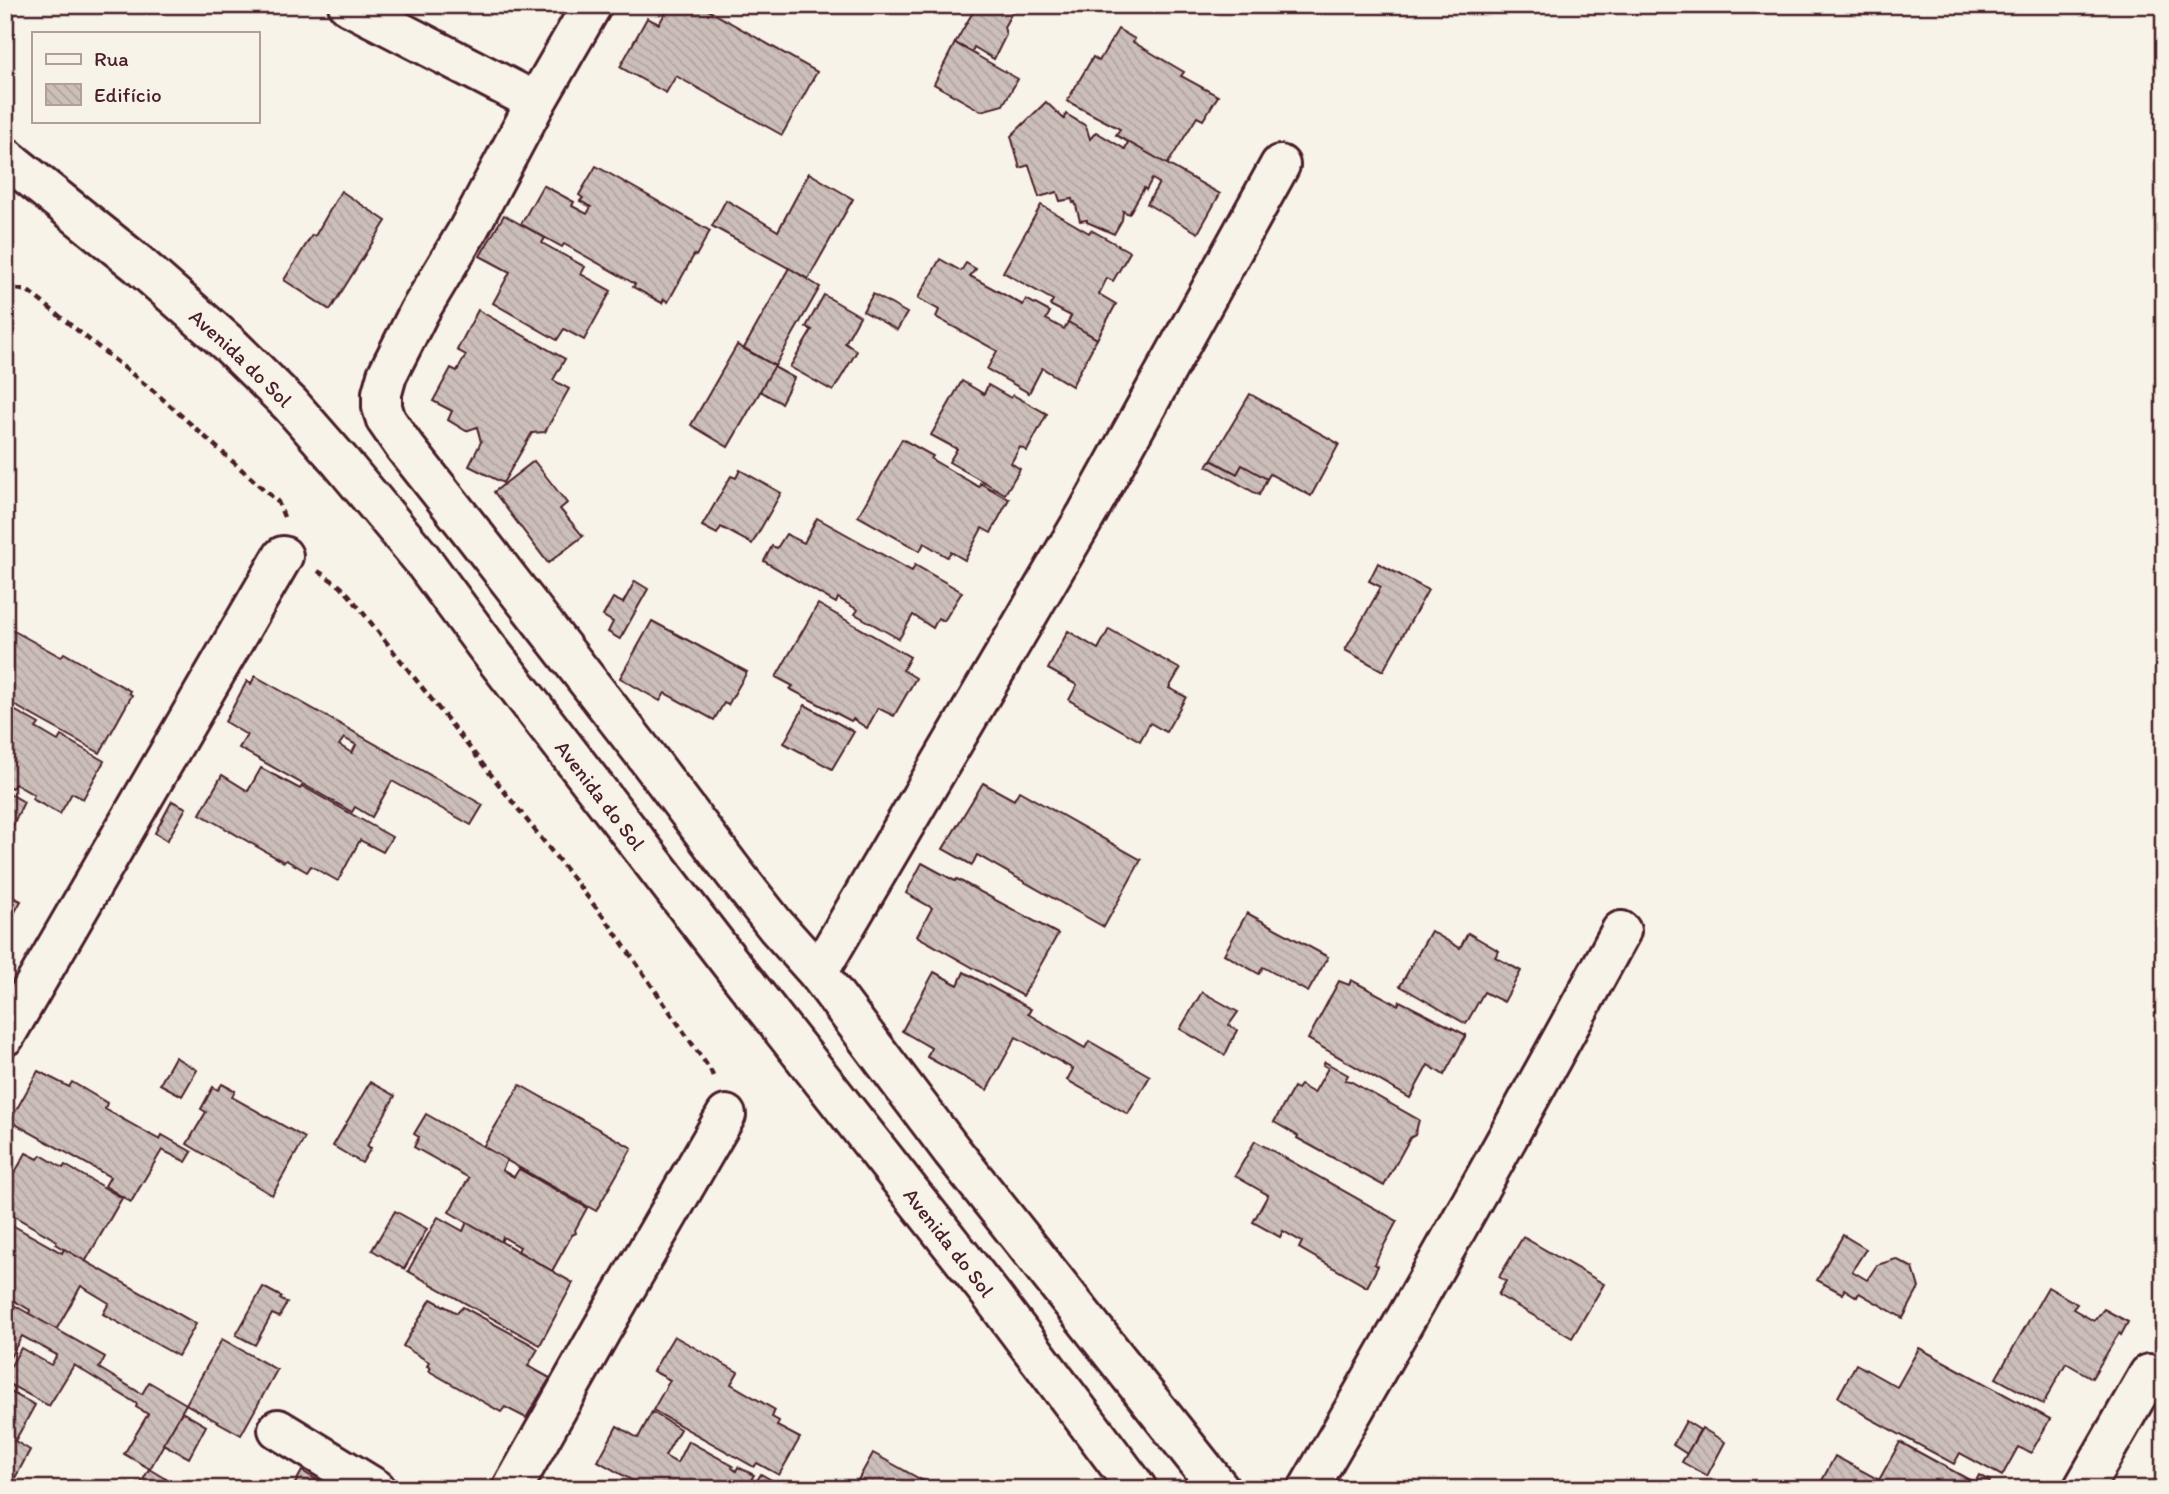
<svg xmlns="http://www.w3.org/2000/svg" width="2169" height="1494" font-family="Itim,sans-serif">
  <style>
    .building { fill: url(#building-back-hatch); stroke: #4a1f2b; stroke-width: 2; fill-rule: evenodd }
    .lines { fill: none; stroke-linecap: round; stroke-linejoin: round }
    .minor-casing { stroke: #4a1f2b; stroke-width: 44 }
    .path { stroke: #4a1f2b; stroke-width: 4.5; stroke-dasharray: 7 5; stroke-linecap: butt }
    .minor { stroke: #f7f3e8; stroke-width: 38 }
    .labels { text-anchor: middle; dominant-baseline: central; stroke-width: 5; stroke-linejoin: round; paint-order: stroke }
    .street-label { font-size: 21px; fill: #4a1f2b; stroke: #f7f3e8 }
  </style>
  <defs>
    <pattern id="building-back-hatch" width="6" height="6" patternUnits="userSpaceOnUse" patternTransform="scale(1.75)"><rect width="6" height="6" fill="#ccbfb9"/><path d="M-1 5l2 2M0 0l6 6M5-1l2 2" fill="none" stroke="#b1a49f"/></pattern>
  </defs>
  <rect width="100%" height="100%" fill="#f7f3e8"/>
  <filter id="ink" filterUnits="userSpaceOnUse"><feTurbulence type="fractalNoise" baseFrequency=".0143" numOctaves="2"/><feDisplacementMap in="SourceGraphic" scale="14" xChannelSelector="R" yChannelSelector="G"/><feConvolveMatrix kernelMatrix="1 2 1 2 8 2 1 2 1" color-interpolation-filters="sRGB"/></filter>
  <g filter="url(#ink)">
    <g class="building">
      <polygon points="670,5 685,5 694,10 696,5 699,5 817,72 782,135 676,76 666,93 620,67 647,18 659,24"/>
      <polygon points="977,5 1016,5 1004,27 1006,35 994,59 974,47 972,52 955,43"/>
      <polygon points="1118,29 1135,39 1133,42 1184,72 1181,76 1218,96 1203,120 1197,117 1167,165 1116,135 1120,129 1067,101 1093,57 1099,61"/>
      <polygon points="955,43 1018,79 1003,105 981,111 934,84"/>
      <polygon points="1046,102 1064,119 1066,114 1086,126 1090,139 1096,132 1125,149 1128,142 1220,194 1198,233 1147,204 1159,183 1152,179 1146,190 1144,188 1129,214 1123,211 1122,220 1114,234 1087,222 1087,220 1080,221 1075,202 1073,203 1072,199 1060,201 1057,192 1039,197 1029,165 1020,168 1011,136"/>
      <polygon points="596,166 710,231 696,256 694,255 668,302 664,299 662,303 633,287 635,284 564,244 562,247 521,224 543,185 574,202 572,206 587,214 591,207 580,201 583,198 579,195"/>
      <polygon points="809,173 853,199 808,279 712,226 726,200 778,231"/>
      <polygon points="341,191 386,221 330,310 284,280 312,235 315,236"/>
      <polygon points="1041,205 1089,233 1091,230 1130,252 1113,281 1107,278 1099,294 1116,304 1097,339 1068,322 1071,316 1050,305 1053,300 1003,272"/>
      <polygon points="504,215 545,238 542,243 585,267 581,274 611,291 584,340 564,329 557,340 493,303 510,272 480,256"/>
      <polygon points="940,259 961,271 966,263 976,269 970,276 1023,305 1026,299 1050,312 1046,319 1064,329 1068,322 1097,339 1072,386 1042,368 1029,393 987,369 997,351 936,317 939,310 918,298"/>
      <polygon points="789,268 820,287 775,366 744,348"/>
      <polygon points="873,294 907,313 897,330 863,311"/>
      <polygon points="824,295 860,316 845,343 857,351 833,391 790,367 812,330 806,327"/>
      <polygon points="478,310 565,359 553,380 569,389 545,432 532,433 503,483 469,466 481,442 477,427 466,431 448,420 452,411 433,401 451,368 457,371 466,355 457,350"/>
      <polygon points="737,345 775,366 728,447 691,425"/>
      <polygon points="774,367 794,378 781,403 760,391"/>
      <polygon points="962,381 984,394 988,385 1011,398 1013,395 1047,414 1027,451 1020,447 1011,463 1020,469 1005,494 949,462 957,449 931,435"/>
      <polygon points="1250,394 1339,444 1311,496 1270,474 1267,479 1242,465 1237,474 1211,460"/>
      <polygon points="902,439 933,456 931,459 979,487 980,483 1009,499 991,533 982,528 965,560 951,552 947,557 924,543 920,551 858,516"/>
      <polygon points="1211,460 1237,474 1242,465 1267,479 1259,495 1207,466"/>
      <polygon points="534,461 567,503 560,509 583,536 548,563 494,492"/>
      <polygon points="740,470 781,493 752,544 721,527 717,534 702,526 731,476 736,478"/>
      <polygon points="817,518 912,571 915,565 962,592 944,621 938,618 933,628 913,615 899,639 855,614 858,610 838,598 836,603 764,561 772,546 777,548 786,534 804,543"/>
      <polygon points="1378,563 1428,590 1383,671 1345,650 1381,587 1369,581"/>
      <polygon points="635,581 648,589 620,639 608,632 613,622 603,616 613,598 623,603"/>
      <polygon points="818,604 910,657 903,670 916,678 894,716 878,708 867,728 853,719 851,721 790,689 793,686 776,677"/>
      <polygon points="652,621 747,672 728,705 724,703 714,720 665,693 660,701 620,678"/>
      <polygon points="5,626 61,657 64,653 130,691 129,693 132,695 100,753 5,700"/>
      <polygon points="1109,629 1180,669 1169,688 1186,697 1166,732 1150,723 1140,741 1069,700 1077,685 1048,669 1068,631 1098,649"/>
      <path d="M255,676L483,805L471,825L392,781L372,817L355,807L352,812L239,748L247,735L225,722L247,681L251,684ZM344,738L356,745L352,753L339,745Z"/>
      <polygon points="5,705 39,724 36,728 58,741 61,736 104,761 83,799 72,793 60,814 32,799 34,795 15,784 12,788 5,785"/>
      <polygon points="805,705 854,732 832,769 784,743"/>
      <polygon points="261,768 300,789 302,786 392,837 383,852 360,840 338,881 311,866 307,872 286,860 284,862 200,814 222,775 248,791"/>
      <polygon points="983,783 1014,800 1019,791 1141,860 1104,927 977,855 972,865 943,849"/>
      <polygon points="5,791 24,802 9,833 5,831"/>
      <polygon points="172,801 186,808 167,841 155,833"/>
      <polygon points="922,863 955,881 957,879 1058,934 1023,996 917,936 932,908 906,893"/>
      <polygon points="5,893 21,901 5,930"/>
      <polygon points="1247,913 1328,957 1308,992 1263,967 1259,974 1224,954"/>
      <polygon points="1431,931 1460,948 1468,933 1499,951 1495,957 1521,971 1504,1002 1484,992 1466,1024 1400,986"/>
      <polygon points="934,972 958,985 964,972 1031,1009 1028,1014 1085,1048 1089,1041 1150,1076 1128,1114 1067,1080 1073,1069 1016,1037 987,1090 927,1057 931,1048 902,1031"/>
      <polygon points="1351,980 1398,1005 1400,1001 1466,1035 1444,1075 1428,1065 1410,1098 1308,1039 1339,981 1349,985"/>
      <polygon points="1202,992 1238,1012 1229,1025 1237,1030 1225,1055 1180,1029"/>
      <polygon points="175,1057 197,1070 182,1096 160,1084"/>
      <polygon points="1325,1062 1348,1075 1345,1080 1350,1081 1419,1120 1415,1135 1410,1138 1384,1186 1297,1138 1298,1136 1274,1122 1294,1087 1297,1089 1300,1085 1314,1093 1328,1068 1323,1065"/>
      <polygon points="38,1071 69,1087 72,1082 107,1103 105,1109 160,1140 162,1135 192,1152 186,1162 162,1150 131,1202 105,1186 110,1177 10,1121"/>
      <polygon points="370,1082 395,1096 367,1146 371,1148 362,1163 333,1146"/>
      <polygon points="222,1084 235,1091 232,1097 305,1138 272,1195 187,1144 206,1112 201,1109 213,1087 218,1090"/>
      <polygon points="520,1085 632,1148 596,1211 483,1147"/>
      <polygon points="426,1114 507,1160 502,1170 514,1177 519,1169 587,1208 575,1230 576,1233 572,1235 552,1271 518,1251 520,1247 503,1237 501,1242 449,1212 469,1178 414,1147 419,1137 414,1134"/>
      <polygon points="1255,1141 1397,1221 1374,1264 1378,1266 1367,1287 1299,1248 1302,1242 1283,1231 1280,1237 1253,1222 1268,1195 1235,1176"/>
      <polygon points="26,1153 38,1159 41,1155 63,1168 65,1165 122,1198 85,1262 55,1244 57,1241 12,1215 11,1219 5,1215 5,1175 11,1179"/>
      <polygon points="395,1211 427,1229 404,1269 372,1250"/>
      <polygon points="438,1217 463,1231 467,1222 573,1283 540,1345 408,1271"/>
      <polygon points="5,1221 62,1253 64,1249 196,1324 178,1356 103,1314 109,1303 81,1286 56,1330 29,1314 30,1310 11,1299 10,1303 5,1300"/>
      <polygon points="1843,1235 1866,1249 1852,1271 1867,1280 1877,1265 1896,1259 1913,1268 1919,1288 1903,1318 1859,1293 1857,1297 1844,1289 1843,1294 1817,1280"/>
      <polygon points="1523,1237 1604,1284 1572,1338 1498,1295 1506,1281 1499,1277"/>
      <polygon points="263,1287 282,1297 280,1299 287,1303 279,1317 272,1314 255,1345 236,1335"/>
      <polygon points="2048,1287 2077,1304 2073,1309 2094,1321 2104,1309 2128,1322 2121,1335 2119,1333 2092,1378 2066,1363 2043,1404 1996,1378"/>
      <polygon points="431,1299 457,1313 463,1307 531,1344 538,1349 528,1366 550,1378 526,1418 505,1407 501,1412 429,1371 431,1368 427,1366 429,1362 403,1346"/>
      <polygon points="5,1300 105,1357 99,1368 142,1394 149,1382 186,1404 150,1469 124,1454 148,1414 136,1407 137,1404 85,1372 74,1365 49,1406 5,1382 5,1376 21,1348 51,1365 57,1355 22,1336 5,1366"/>
      <polygon points="674,1336 738,1372 731,1384 775,1410 772,1417 779,1421 777,1426 800,1438 779,1475 757,1463 754,1467 653,1410 670,1380 653,1371"/>
      <polygon points="222,1339 277,1370 241,1435 186,1404"/>
      <polygon points="1919,1348 2050,1419 2031,1453 2018,1447 2002,1476 1960,1453 1954,1464 1869,1418 1838,1397 1856,1364 1897,1387"/>
      <polygon points="5,1389 35,1405 15,1441 30,1450 15,1478 5,1473"/>
      <polygon points="182,1412 206,1426 189,1458 163,1444"/>
      <polygon points="652,1412 680,1429 665,1456 677,1463 688,1441 733,1466 732,1468 736,1471 738,1467 754,1475 751,1480 756,1482 761,1474 787,1489 647,1489 598,1461 617,1426 638,1438"/>
      <polygon points="1686,1421 1700,1430 1687,1454 1673,1445"/>
      <polygon points="1702,1428 1725,1442 1707,1476 1682,1462"/>
      <polygon points="1900,1442 1975,1483 1979,1475 1990,1481 1986,1489 1825,1489 1819,1486 1835,1456 1879,1480"/>
      <polygon points="873,1453 925,1482 922,1489 853,1489"/>
      <polygon points="149,1469 164,1478 184,1489 138,1489"/>
      <polygon points="302,1471 332,1489 292,1489"/>
    </g>
    <g class="lines">
      <g class="minor-casing">
        <g id="minor">
          <polyline points="348,5 536,102"/>
          <polyline points="592,5 536,102 468,230 419,312 387,375 382,393 382,407 386,420 404,446 472,532 646,756 735,874 776,926 818,973 952,1151 1220,1489"/>
          <path id="s1" d="M5,157L138,264L230,345L291,405L340,461L421,558L486,646L735,969L992,1296L1137,1489"/>
          <polyline points="818,973 1088,512 1280,165"/>
          <polyline points="5,1036 283,556"/>
          <polyline points="278,1429 376,1489"/>
          <polyline points="512,1489 602,1329 726,1115"/>
          <path d="M1308,1489C1415,1305 1519,1119 1621,931"/>
          <polyline points="2083,1489 2149,1374"/>
        </g>
      </g>
      <g class="path">
        <polyline points="5,287 28,291 156,393 278,502 284,517"/>
        <polyline points="318,571 340,586 349,595 609,924 711,1071 714,1079"/>
      </g>
      <use href="#minor" class="minor"/>
    </g>
  </g>
  <g class="labels">
    <g class="street-label">
      <text stroke="none"><textPath href="#s1" startOffset="310">Avenida do Sol</textPath></text>
      <text stroke="none"><textPath href="#s1" startOffset="877">Avenida do Sol</textPath></text>
      <text stroke="none"><textPath href="#s1" startOffset="1444">Avenida do Sol</textPath></text>
    </g>
  </g>
  <rect width="2169" height="1494" fill="none" stroke="#f7f3e8" stroke-width="28"/>
  <rect x="14" y="14" width="2141" height="1466" fill="none" stroke="#4a1f2b" stroke-width="2.5" filter="url(#ink)"/>
  <rect x="32" y="32" width="228" height="91" fill="#f7f3e8" stroke="#b29e9c" stroke-width="2"/>
  <rect x="46" y="54" width="35" height="10" fill="#f7f3e8" stroke="#b29e9c" stroke-width="2"/>
  <text x="94" y="66" font-size="21" fill="#4a1f2b">Rua</text>
  <rect x="46" y="84" width="35" height="21" fill="url(#building-back-hatch)" stroke="#b29e9c" stroke-width="2"/>
  <text x="94" y="102" font-size="21" fill="#4a1f2b">Edifício</text>
</svg>
